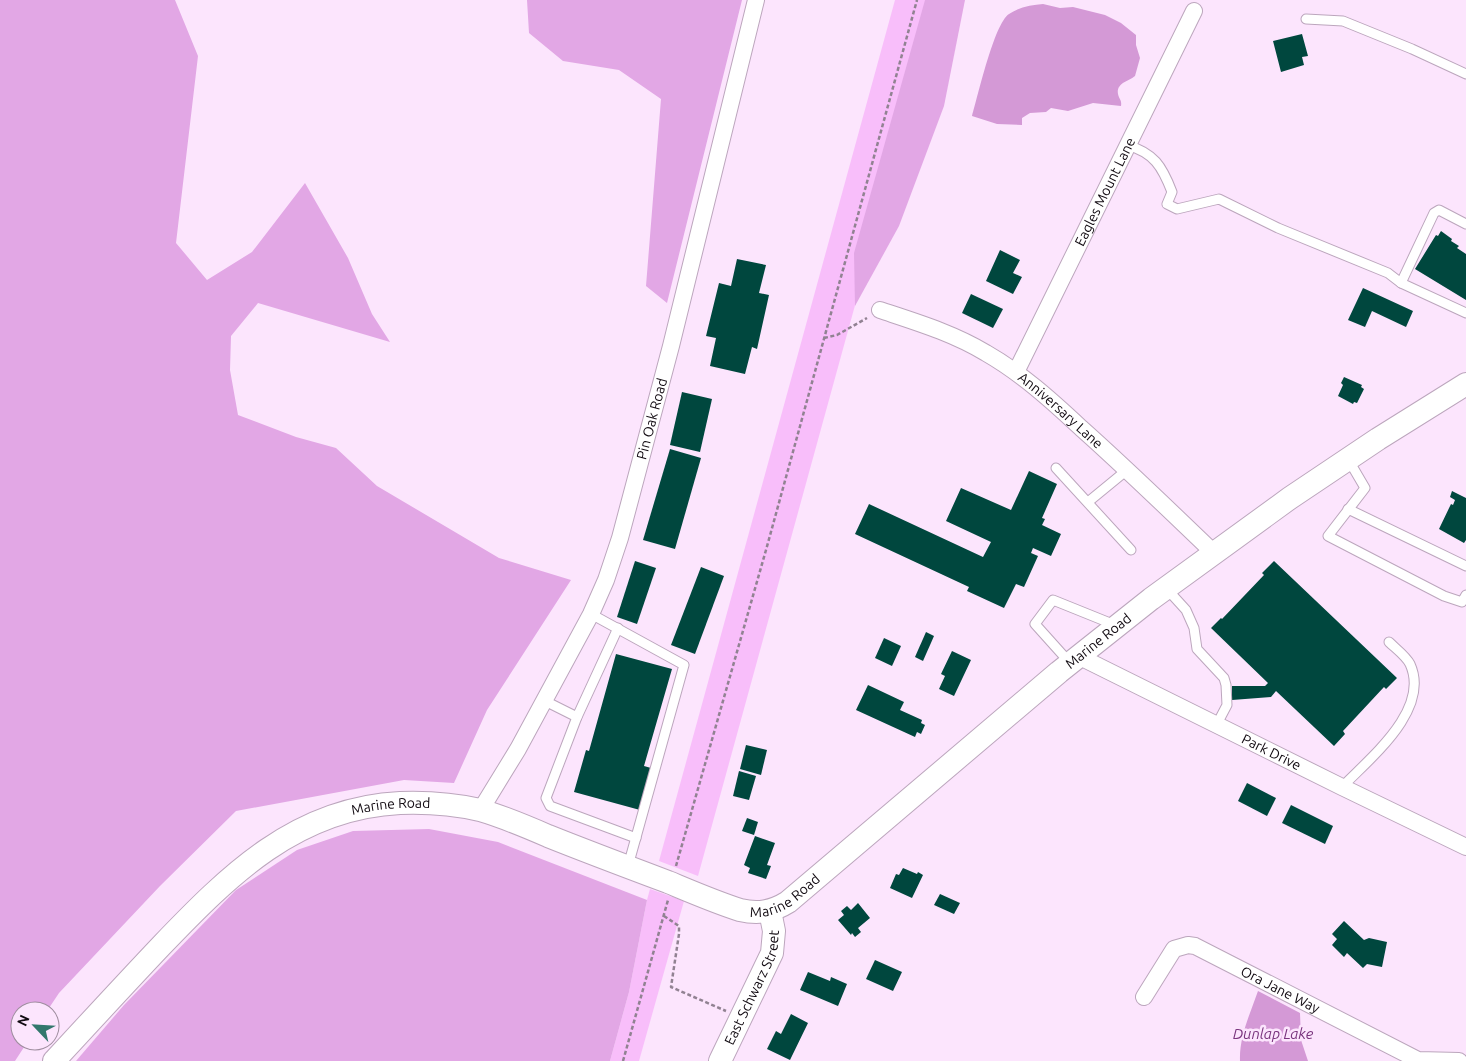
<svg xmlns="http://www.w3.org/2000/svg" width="1466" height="1061" font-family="Ubuntu,sans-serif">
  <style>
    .green { fill: #f8befa }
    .forest { fill: #e2a7e5 }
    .water { fill: #d499d6 }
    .building { fill: #00473e }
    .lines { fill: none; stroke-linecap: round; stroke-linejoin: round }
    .lane-casing { stroke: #bca6bd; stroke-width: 11 }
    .street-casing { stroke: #bca6bd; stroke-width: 18 }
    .secondary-casing { stroke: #bca6bd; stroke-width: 24 }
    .path { stroke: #918292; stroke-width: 2.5; stroke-dasharray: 4 2.5; stroke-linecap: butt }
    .lane { stroke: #fff; stroke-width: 9 }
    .street { stroke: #fff; stroke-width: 16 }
    .secondary { stroke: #fff; stroke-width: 22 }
    .labels { text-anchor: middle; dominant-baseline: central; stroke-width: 5; stroke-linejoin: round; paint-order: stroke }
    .street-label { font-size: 14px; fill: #100910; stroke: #fce5fd }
    .water-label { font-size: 15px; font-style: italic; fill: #7a357e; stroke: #fce5fd }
  </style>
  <rect width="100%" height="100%" fill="#fce5fd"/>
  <g class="green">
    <polygon points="895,0 939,0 698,876 659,861"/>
    <polygon points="650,889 684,901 639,1061 610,1061 629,992 647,900"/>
  </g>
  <g class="forest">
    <polygon points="0,0 175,0 198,56 176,243 207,280 252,252 305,183 348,258 372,314 390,342 258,303 231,336 230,370 238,415 296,437 336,448 377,486 499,558 571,580 487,710 454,783 404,780 236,811 160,886 59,993 47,1011 20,1011 20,1041 28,1041 15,1061 0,1061"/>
    <polygon points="527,0 742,0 667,303 646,286 661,99 619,70 563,61 529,33"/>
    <polygon points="925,0 965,0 944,106 899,226 855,306 854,253"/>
    <polygon points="429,829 498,842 647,900 629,992 610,1061 76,1061 124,1005 236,890 297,850 353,831"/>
  </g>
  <g class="water">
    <path d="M1043,4L1060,8L1073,7L1105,15L1121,23L1136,35V45L1140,58L1135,76C1129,81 1116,83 1118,94C1119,99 1122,100 1121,106L1093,103L1068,111L1051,108L1046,112L1030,113L1022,118V125L997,124L972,116C978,96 994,24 1009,14C1019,7 1032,5 1043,4Z"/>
    <path d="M1258,991L1300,1013L1301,1040L1308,1061H1240C1239,1037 1250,1014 1258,991Z"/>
  </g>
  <g class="building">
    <polygon points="1302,34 1308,56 1302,57 1304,65 1281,72 1273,41"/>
    <polygon points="1441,231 1452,239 1451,241 1459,246 1457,248 1466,254 1466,300 1415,269 1436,235 1438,236"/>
    <polygon points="1000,250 1020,260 1013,273 1022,277 1013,294 986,281"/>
    <polygon points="737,259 766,265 759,293 769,295 757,349 752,347 745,374 710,366 716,338 706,336 719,283 731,286"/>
    <polygon points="1363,288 1413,311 1406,327 1372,311 1365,327 1348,320"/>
    <polygon points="971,294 1003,309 993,328 962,313"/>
    <polygon points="1344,377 1362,385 1361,387 1364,389 1357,403 1354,402 1353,404 1338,396 1343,385 1341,383"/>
    <polygon points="682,392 712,399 700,452 670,445"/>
    <polygon points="670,449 701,458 675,549 643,540"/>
    <polygon points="1029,471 1057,484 1042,518 1045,519 1042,525 1061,534 1051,556 1033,548 1031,553 1038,556 1024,587 1016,584 1004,608 967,591 969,587 855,534 869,504 983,557 991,542 946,521 961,488 1011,510"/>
    <polygon points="1452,491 1466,498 1466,540 1464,543 1439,529 1451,504 1453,505 1455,500 1450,497"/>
    <polygon points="635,561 656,568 637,624 617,617"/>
    <polygon points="1274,561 1397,678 1386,689 1384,687 1343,731 1345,734 1334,746 1276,691 1271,697 1232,700 1232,686 1265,686 1268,683 1211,628 1221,618 1222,619 1264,575 1262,573"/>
    <polygon points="701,567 724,576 695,654 671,645"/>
    <polygon points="926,632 934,636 923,661 915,657"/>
    <polygon points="884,638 901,646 892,666 875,658"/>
    <polygon points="952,651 971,660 954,696 939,689 945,676 941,674"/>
    <polygon points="616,654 672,669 644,766 651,768 640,810 574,792 586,750 589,751"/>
    <polygon points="868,685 904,702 900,710 922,720 921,723 925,725 921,734 917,732 915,737 856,710"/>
    <polygon points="746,745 767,750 761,775 740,769"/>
    <polygon points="739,771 756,776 749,800 733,796"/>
    <polygon points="1247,783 1276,798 1267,816 1238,801"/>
    <polygon points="1291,805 1333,826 1325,844 1282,823"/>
    <polygon points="747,818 758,822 754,835 742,831"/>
    <polygon points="755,836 775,843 767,865 771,866 766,879 748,873 750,868 744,865"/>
    <polygon points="903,868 917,874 918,872 923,875 912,898 890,888 896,874 899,875"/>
    <polygon points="940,894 960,903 954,914 934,905"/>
    <polygon points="858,903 870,918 858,928 861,932 855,937 852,933 851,935 838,920 844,915 841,911 847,906 851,910"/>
    <polygon points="1344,921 1364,940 1369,938 1387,942 1382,967 1367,964 1363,968 1347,953 1344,957 1332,945 1337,939 1332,934"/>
    <polygon points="875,960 902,972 893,991 866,979"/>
    <polygon points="808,972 830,981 831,977 847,984 838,1006 800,990"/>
    <polygon points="791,1014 808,1023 790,1060 767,1049 776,1031 781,1034"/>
  </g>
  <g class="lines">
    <g class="lane-casing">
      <g id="lane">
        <polyline points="1306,19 1343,21 1412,49 1466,74"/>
        <path d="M1127,145C1154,153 1162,166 1172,192L1167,204L1177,209L1219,199L1278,228L1388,273L1401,283L1466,313"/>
        <polyline points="1401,283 1434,213 1439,210 1466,224"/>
        <polyline points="1348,459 1365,488 1328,536 1444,596 1462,602 1466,595"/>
        <polyline points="1056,468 1131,550"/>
        <polyline points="1088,502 1127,470"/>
        <polyline points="1348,509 1466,566"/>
        <polyline points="1166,588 1186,610 1194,628 1197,649 1224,678 1226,685 1227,705 1217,724"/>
        <polyline points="591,614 684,665 628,866"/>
        <polyline points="618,628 577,717 546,798 550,806 636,838"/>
        <polyline points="1070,663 1035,624 1053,600 1115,625"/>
        <polyline points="545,701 577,717"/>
        <path d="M1342,787C1370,758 1431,710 1410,664C1406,656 1395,648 1389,642"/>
      </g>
    </g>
    <g class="street-casing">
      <g id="street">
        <path id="s1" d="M880,310C916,322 953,333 986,353C1021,373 1051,400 1081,428C1126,468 1170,511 1214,553"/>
        <path id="s2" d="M1016,372L1194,11"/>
        <path id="s3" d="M1078,656L1342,787L1466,847"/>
        <path id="s4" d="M480,811L518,749L591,614L606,580L620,538L671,346L756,0"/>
        <path id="s5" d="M1144,997L1174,949L1188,945L1195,946L1418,1060L1459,1061"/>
      </g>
    </g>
    <g class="secondary-casing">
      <g id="secondary">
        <path id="s6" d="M54,1061C90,1022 125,984 161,946C229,875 296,808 400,803C427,802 454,804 480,810C504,817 525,826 548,836C588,852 628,867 668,882C692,892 715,902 740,910C758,914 772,912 788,902L1059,672L1151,599L1290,498L1378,439L1466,384"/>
        <path id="s7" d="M720,1061L772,953L774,931L770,911"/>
      </g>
    </g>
    <g class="path">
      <polyline points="824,338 837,335 867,318"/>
      <polyline points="676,866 766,550 917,0"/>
      <polyline points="664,916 679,926 679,934 671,987 726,1011"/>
      <polyline points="623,1061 668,900"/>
    </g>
    <use href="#lane" class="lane"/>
    <use href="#street" class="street"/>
    <use href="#secondary" class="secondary"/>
  </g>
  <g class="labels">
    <g class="street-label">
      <text stroke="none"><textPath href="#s2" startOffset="201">Eagles Mount Lane</textPath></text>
      <text stroke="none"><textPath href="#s1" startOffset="209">Anniversary Lane</textPath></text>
      <text stroke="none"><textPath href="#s4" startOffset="431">Pin Oak Road</textPath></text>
      <text stroke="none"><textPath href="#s6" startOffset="1258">Marine Road</textPath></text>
      <text stroke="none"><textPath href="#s3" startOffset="216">Park Drive</textPath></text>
      <text stroke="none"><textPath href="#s6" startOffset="434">Marine Road</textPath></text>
      <text stroke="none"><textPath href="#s6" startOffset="852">Marine Road</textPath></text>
      <text stroke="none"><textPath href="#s7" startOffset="81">East Schwarz Street</textPath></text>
      <text stroke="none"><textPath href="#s5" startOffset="174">Ora Jane Way</textPath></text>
    </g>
    <g class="water-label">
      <text x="1273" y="1033">Dunlap Lake</text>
    </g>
  </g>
  <g transform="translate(35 1026) rotate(295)"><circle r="24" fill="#fce5fd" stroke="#9e8d9e"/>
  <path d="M0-4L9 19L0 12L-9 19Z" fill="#32776c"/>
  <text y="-8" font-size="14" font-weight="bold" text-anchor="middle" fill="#100910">N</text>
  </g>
</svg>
